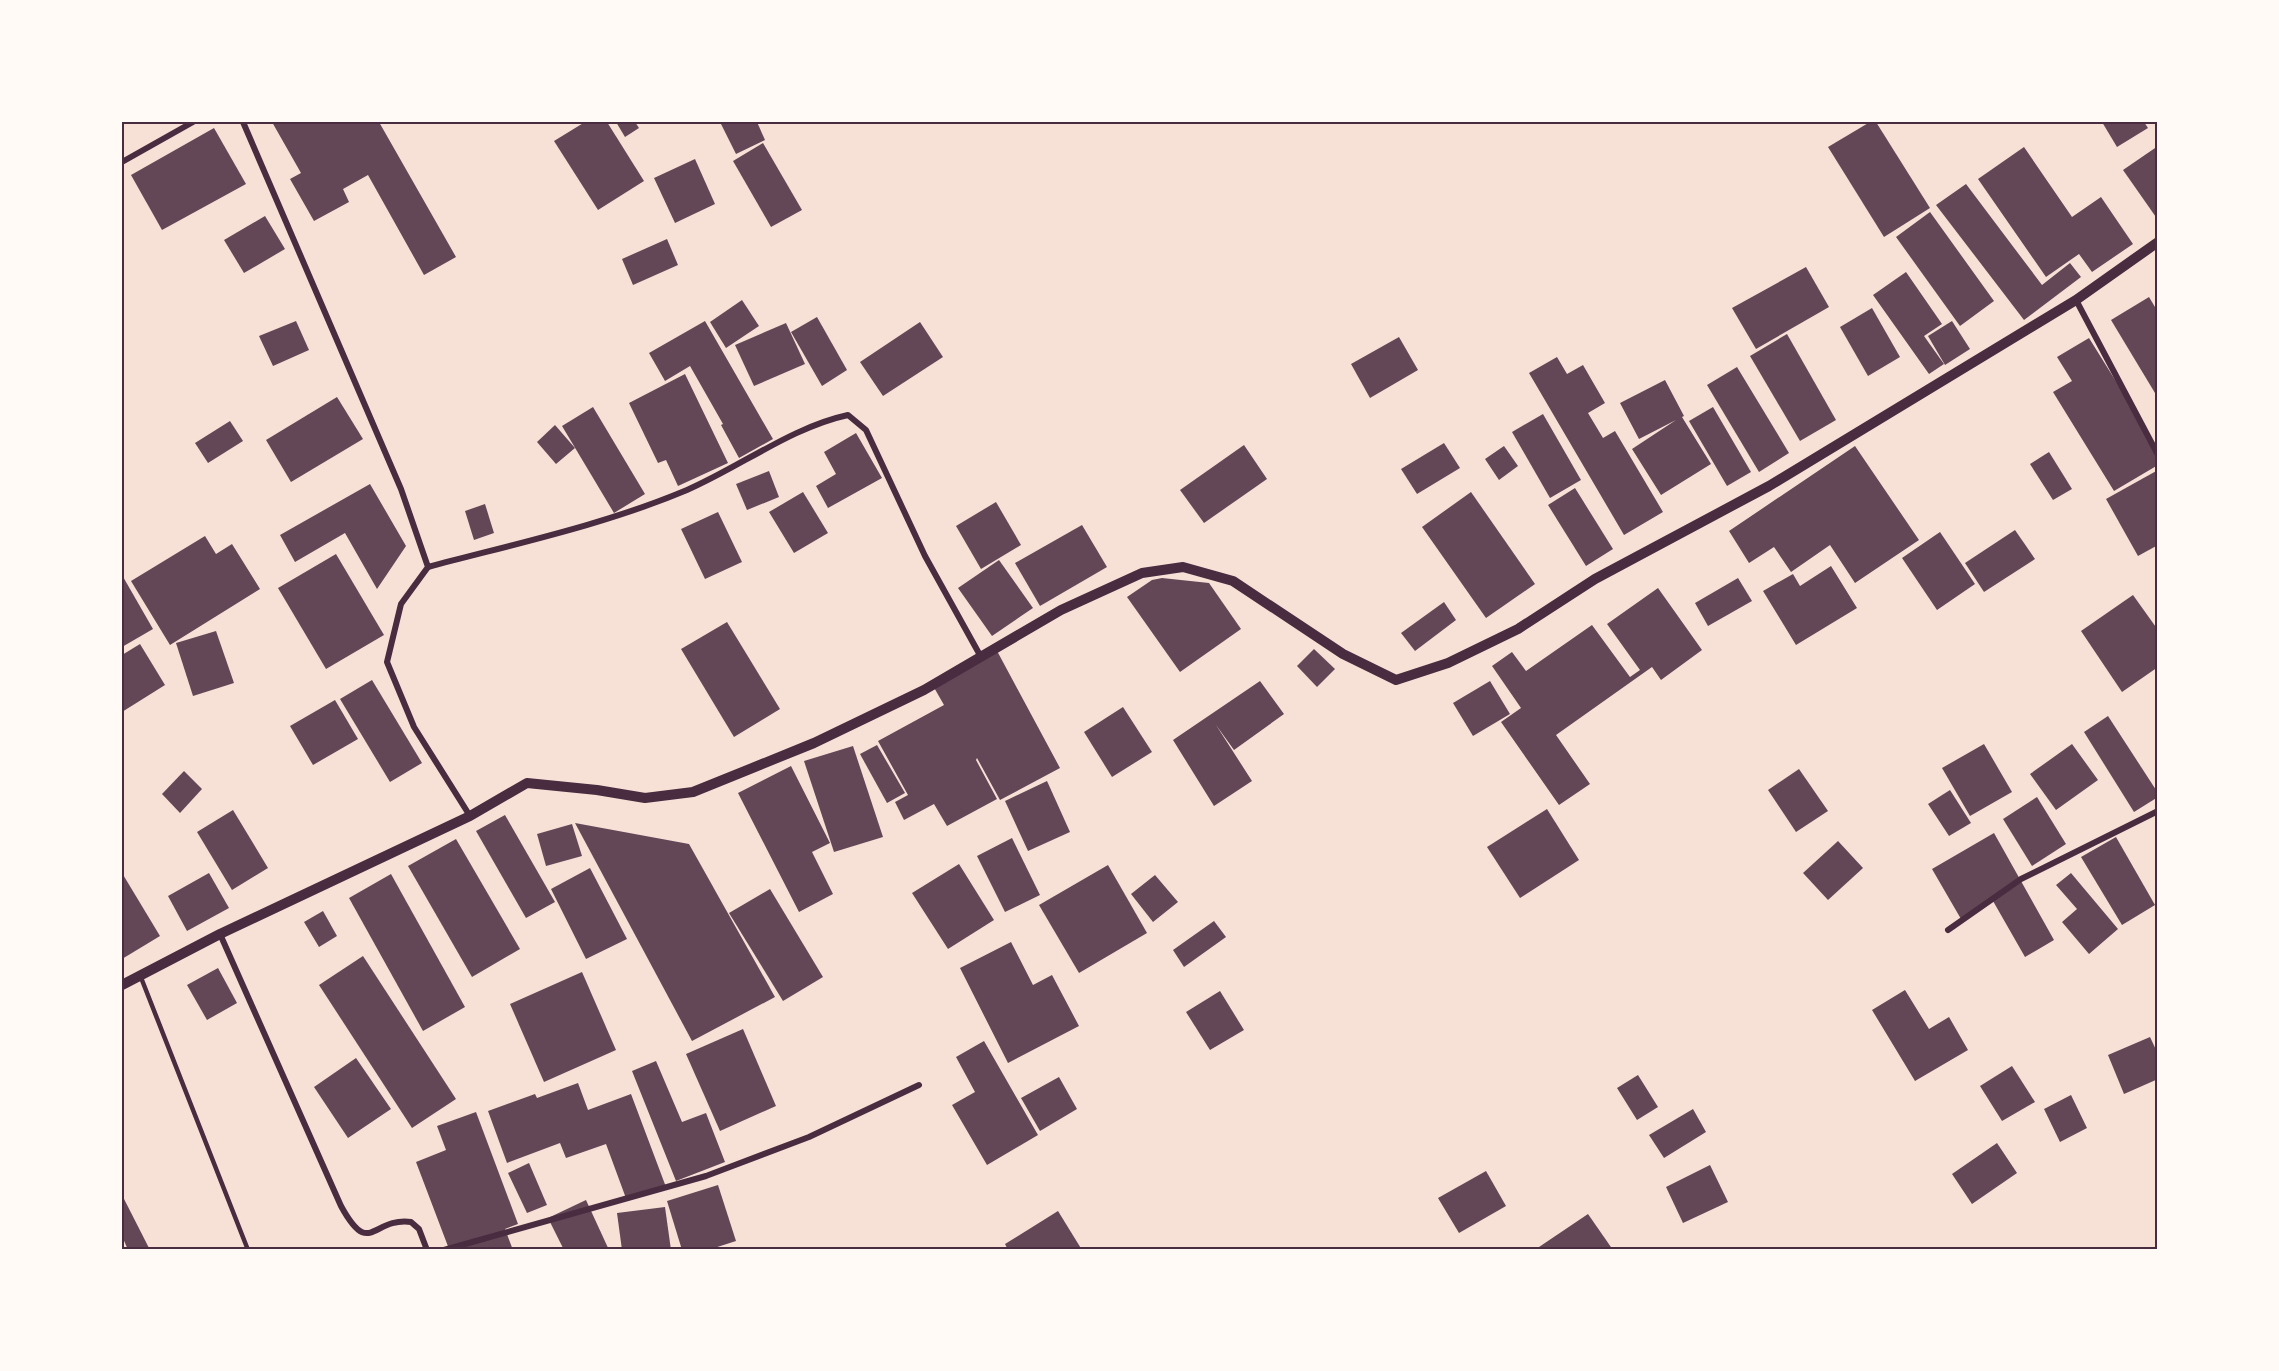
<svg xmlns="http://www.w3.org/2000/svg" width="2279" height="1371" font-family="Commissioner,sans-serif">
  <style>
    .building { fill: #644757 }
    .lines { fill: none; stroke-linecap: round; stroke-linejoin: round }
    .service { stroke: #4a2c40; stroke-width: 4.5 }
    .minor { stroke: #4a2c40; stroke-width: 6 }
    .tertiary { stroke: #4a2c40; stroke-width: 10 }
    .neatline { fill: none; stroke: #4a2c40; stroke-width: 2 }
  </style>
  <rect width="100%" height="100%" fill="#f7e1d7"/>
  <g class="building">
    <polygon points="272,122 379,122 456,257 424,275 368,175 343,189 349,202 314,221 290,179 301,173"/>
    <polygon points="585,122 607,122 644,181 598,210 554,141"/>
    <polygon points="616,122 635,122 639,128 625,137"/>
    <polygon points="720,122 757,122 765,140 736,154"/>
    <polygon points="1870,122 1876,122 1930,208 1884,237 1828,147"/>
    <polygon points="2102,122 2144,122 2148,128 2117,147"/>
    <polygon points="214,128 246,184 162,230 131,175"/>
    <polygon points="763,143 802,210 771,227 733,161"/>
    <polygon points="2158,146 2158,220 2123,170"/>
    <polygon points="2024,147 2072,217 2101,197 2133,244 2092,272 2079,254 2046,277 1978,179"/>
    <polygon points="695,159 715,204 675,223 654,178"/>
    <polygon points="1966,184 2042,285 2070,263 2081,277 2024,320 1936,205"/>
    <polygon points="1930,212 1994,301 1960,326 1896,237"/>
    <polygon points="265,216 285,249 244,273 224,240"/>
    <polygon points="667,239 678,265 633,285 622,259"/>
    <polygon points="1806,267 1829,307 1756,349 1732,308"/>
    <polygon points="1906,272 1942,324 1924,336 1944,364 1929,374 1873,295"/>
    <polygon points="2149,297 2158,312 2158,398 2111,320"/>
    <polygon points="742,300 759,326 726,348 710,322"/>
    <polygon points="1872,308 1900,357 1868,376 1840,327"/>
    <polygon points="817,317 847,370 822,386 791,332"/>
    <polygon points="296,321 309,350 273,366 259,336"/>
    <polygon points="705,321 773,439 739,458 721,425 723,424 690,366 665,381 649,353"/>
    <polygon points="1952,321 1970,349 1945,365 1928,336"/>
    <polygon points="920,322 943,357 883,396 860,362"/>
    <polygon points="786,323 805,364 754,386 735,345"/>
    <polygon points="1787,334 1836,420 1800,441 1750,356"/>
    <polygon points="1399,337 1418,370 1370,398 1351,364"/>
    <polygon points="2089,338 2158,449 2158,465 2114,491 2053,392 2072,381 2057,357"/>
    <polygon points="1557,357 1567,374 1583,365 1605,403 1588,413 1603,438 1615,431 1663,512 1624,535 1529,373"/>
    <polygon points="1737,367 1789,453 1759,472 1707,385"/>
    <polygon points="685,374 728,463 678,486 666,460 658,463 629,403"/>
    <polygon points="1665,380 1684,416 1682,417 1711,464 1661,495 1632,449 1676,420 1639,439 1620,403"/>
    <polygon points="337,397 363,439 291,482 266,440"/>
    <polygon points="593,407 645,494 614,513 562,426"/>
    <polygon points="1713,407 1751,472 1727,486 1689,421"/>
    <polygon points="1543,414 1581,480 1550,498 1512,432"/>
    <polygon points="230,421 243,441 208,463 195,443"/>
    <polygon points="555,425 575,448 556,464 537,442"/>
    <polygon points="856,433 882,478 828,508 816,486 836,474 824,452"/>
    <polygon points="1444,443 1460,468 1417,494 1401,469"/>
    <polygon points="1244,445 1267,479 1204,523 1180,490"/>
    <polygon points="1504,446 1518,466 1499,480 1485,459"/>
    <polygon points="1855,446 1919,540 1855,583 1830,545 1791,572 1774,547 1749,563 1729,531"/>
    <polygon points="2049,452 2072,489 2053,500 2030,464"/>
    <polygon points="2158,470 2158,545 2138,556 2106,499"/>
    <polygon points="769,471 779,497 747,510 736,484"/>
    <polygon points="370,484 406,546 377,589 345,533 295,562 280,535"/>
    <polygon points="1575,488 1613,549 1586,566 1548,505"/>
    <polygon points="803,492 828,533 794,553 769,512"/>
    <polygon points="1471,492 1535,584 1486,618 1422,527"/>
    <polygon points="996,502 1021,545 981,569 956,526"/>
    <polygon points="485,504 494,533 474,540 465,511"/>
    <polygon points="718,512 742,562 705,579 681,529"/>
    <polygon points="1082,525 1107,567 1040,606 1015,563"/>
    <polygon points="2015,530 2035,559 1984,592 1965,563"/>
    <polygon points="1940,532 1975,584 1937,610 1902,558"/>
    <polygon points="205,536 216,554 232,544 260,589 170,645 131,581"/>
    <polygon points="336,554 384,635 326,669 278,588"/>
    <polygon points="999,560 1033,608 992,636 958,588"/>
    <polygon points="1831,566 1857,608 1796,645 1763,591 1793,574 1800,586"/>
    <polygon points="122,575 153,629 122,647"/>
    <polygon points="1162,578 1209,583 1241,629 1180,672 1127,597 1152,580"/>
    <polygon points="1738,578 1752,601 1708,626 1695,603"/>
    <polygon points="1658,588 1702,650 1661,680 1652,667 1556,735 1590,784 1559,805 1501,722 1521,708 1492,666 1512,652 1526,671 1592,625 1630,677 1640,670 1607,624"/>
    <polygon points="2133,595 2158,630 2158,667 2122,692 2081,631"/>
    <polygon points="1444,602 1456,620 1415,651 1401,633"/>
    <polygon points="727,622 780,709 734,737 681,649"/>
    <polygon points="216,631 234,683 193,696 176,643"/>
    <polygon points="140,644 165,685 122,712 122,655"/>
    <polygon points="996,649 1060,768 1000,800 977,758 976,760 997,799 947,826 934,804 904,820 895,802 908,795 878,741 944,705 932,684"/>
    <polygon points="1314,649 1335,669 1317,687 1297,666"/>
    <polygon points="372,680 422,763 390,782 340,699"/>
    <polygon points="1260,681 1284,714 1234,750 1216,725 1252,781 1214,806 1173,740"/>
    <polygon points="1490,681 1510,714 1473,736 1453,703"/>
    <polygon points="335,700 358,739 313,765 290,726"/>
    <polygon points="1123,707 1152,752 1112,777 1084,732"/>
    <polygon points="2108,716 2158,793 2158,797 2134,812 2084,732"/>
    <polygon points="1984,744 2012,792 1970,816 1942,768"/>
    <polygon points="2072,744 2098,780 2056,810 2030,774"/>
    <polygon points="877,745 905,793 887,803 860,754"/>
    <polygon points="853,746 883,837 834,852 804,761"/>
    <polygon points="791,766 830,843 812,852 833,894 799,912 738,793"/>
    <polygon points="1799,769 1828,811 1796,832 1768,790"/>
    <polygon points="184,771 202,789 180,813 162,794"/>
    <polygon points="1047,781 1070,832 1028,851 1005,801"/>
    <polygon points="1950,790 1971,823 1949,836 1928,804"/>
    <polygon points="2037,797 2066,844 2032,866 2003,819"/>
    <polygon points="1547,809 1579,860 1520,898 1487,847"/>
    <polygon points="233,810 268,868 232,890 197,832"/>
    <polygon points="505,815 555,902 526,918 476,831"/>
    <polygon points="575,823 689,844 775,997 692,1041"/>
    <polygon points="572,824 582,856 546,866 537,834"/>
    <polygon points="1994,833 2054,940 2025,957 1993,901 1961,919 1932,869"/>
    <polygon points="2116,837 2155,905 2122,925 2081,857"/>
    <polygon points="1012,838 1040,895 1005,912 977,856"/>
    <polygon points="456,839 520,949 472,977 408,866"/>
    <polygon points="1838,841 1863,868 1828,900 1803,873"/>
    <polygon points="959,864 994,920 948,949 912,893"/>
    <polygon points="1108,865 1147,933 1079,973 1039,905"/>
    <polygon points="590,868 627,939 586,959 551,889"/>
    <polygon points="122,873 160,936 122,959"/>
    <polygon points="209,873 229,908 187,931 168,896"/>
    <polygon points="2071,873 2118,929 2089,954 2062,922 2077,909 2056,885"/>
    <polygon points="391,874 465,1007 423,1031 349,898"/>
    <polygon points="1155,875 1178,902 1153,922 1131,894"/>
    <polygon points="770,889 823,977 783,1001 729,913"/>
    <polygon points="323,911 337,936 319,947 304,922"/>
    <polygon points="1214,921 1226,937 1184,967 1173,950"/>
    <polygon points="1011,942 1033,985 1052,975 1079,1026 1008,1063 960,968"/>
    <polygon points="363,956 456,1099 412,1128 319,985"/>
    <polygon points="218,968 237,1003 207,1020 187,985"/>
    <polygon points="582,972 616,1050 544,1082 510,1004"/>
    <polygon points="1905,990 1929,1029 1949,1017 1968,1050 1915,1081 1872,1010"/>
    <polygon points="1220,991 1244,1030 1210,1050 1186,1012"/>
    <polygon points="743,1029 776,1106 720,1131 686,1054"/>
    <polygon points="2150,1037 2158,1054 2158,1079 2124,1094 2108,1055"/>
    <polygon points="984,1041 1038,1135 987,1165 952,1105 975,1092 956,1057"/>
    <polygon points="356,1058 391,1109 348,1138 314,1087"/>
    <polygon points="656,1061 682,1122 706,1113 725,1162 676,1181 632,1071"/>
    <polygon points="2012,1066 2035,1102 2002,1121 1980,1086"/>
    <polygon points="1638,1075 1658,1107 1637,1120 1617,1088"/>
    <polygon points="1059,1077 1077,1109 1040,1131 1021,1098"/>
    <polygon points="578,1083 588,1110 631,1094 666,1187 627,1201 606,1144 566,1158 560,1143 507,1163 488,1111 535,1094 537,1098"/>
    <polygon points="2071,1095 2087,1128 2060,1142 2044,1109"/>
    <polygon points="1693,1109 1706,1132 1664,1158 1649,1135"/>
    <polygon points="476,1112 518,1224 505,1229 513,1250 461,1250 459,1245 449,1249 416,1162 446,1150 437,1126"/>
    <polygon points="1997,1143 2017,1173 1972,1204 1952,1174"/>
    <polygon points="529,1163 547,1205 527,1213 508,1173"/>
    <polygon points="1710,1165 1728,1202 1683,1223 1666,1187"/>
    <polygon points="1486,1171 1506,1206 1459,1233 1438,1198"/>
    <polygon points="718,1185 736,1241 708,1250 682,1250 667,1201"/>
    <polygon points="122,1195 150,1250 128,1250 122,1236"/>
    <polygon points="586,1200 609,1250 564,1250 548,1218"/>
    <polygon points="665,1207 671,1250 622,1250 617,1213"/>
    <polygon points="1058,1211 1082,1250 1008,1250 1005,1244"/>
    <polygon points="1588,1214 1613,1250 1541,1250 1539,1247"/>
  </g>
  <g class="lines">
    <polyline class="service" points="140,975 248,1250"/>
    <g class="minor">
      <polyline points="243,122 401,489 428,567 401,604 387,662 414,727 470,816"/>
      <polyline points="122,162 193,122"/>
      <polyline points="2076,300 2158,455"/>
      <path d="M428,567C514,544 604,525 687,490C740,467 792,427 848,415L866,430L925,556L981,657"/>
      <polyline points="1948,930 2021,879 2158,811"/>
      <path d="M220,934L341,1206C370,1259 372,1217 411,1222L419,1229L427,1250"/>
      <polyline points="444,1250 706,1176 809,1137 919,1085"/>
    </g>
    <polyline class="tertiary" points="122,985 220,934 470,816 527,783 597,790 645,798 693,792 814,743 924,690 1061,610 1142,573 1183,567 1233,581 1343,654 1396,680 1448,663 1518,629 1595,579 1769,486 2076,300 2158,242"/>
  </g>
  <rect width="2279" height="1371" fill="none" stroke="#fffaf5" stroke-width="246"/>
  <rect x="123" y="123" width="2033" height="1125" class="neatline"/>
</svg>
